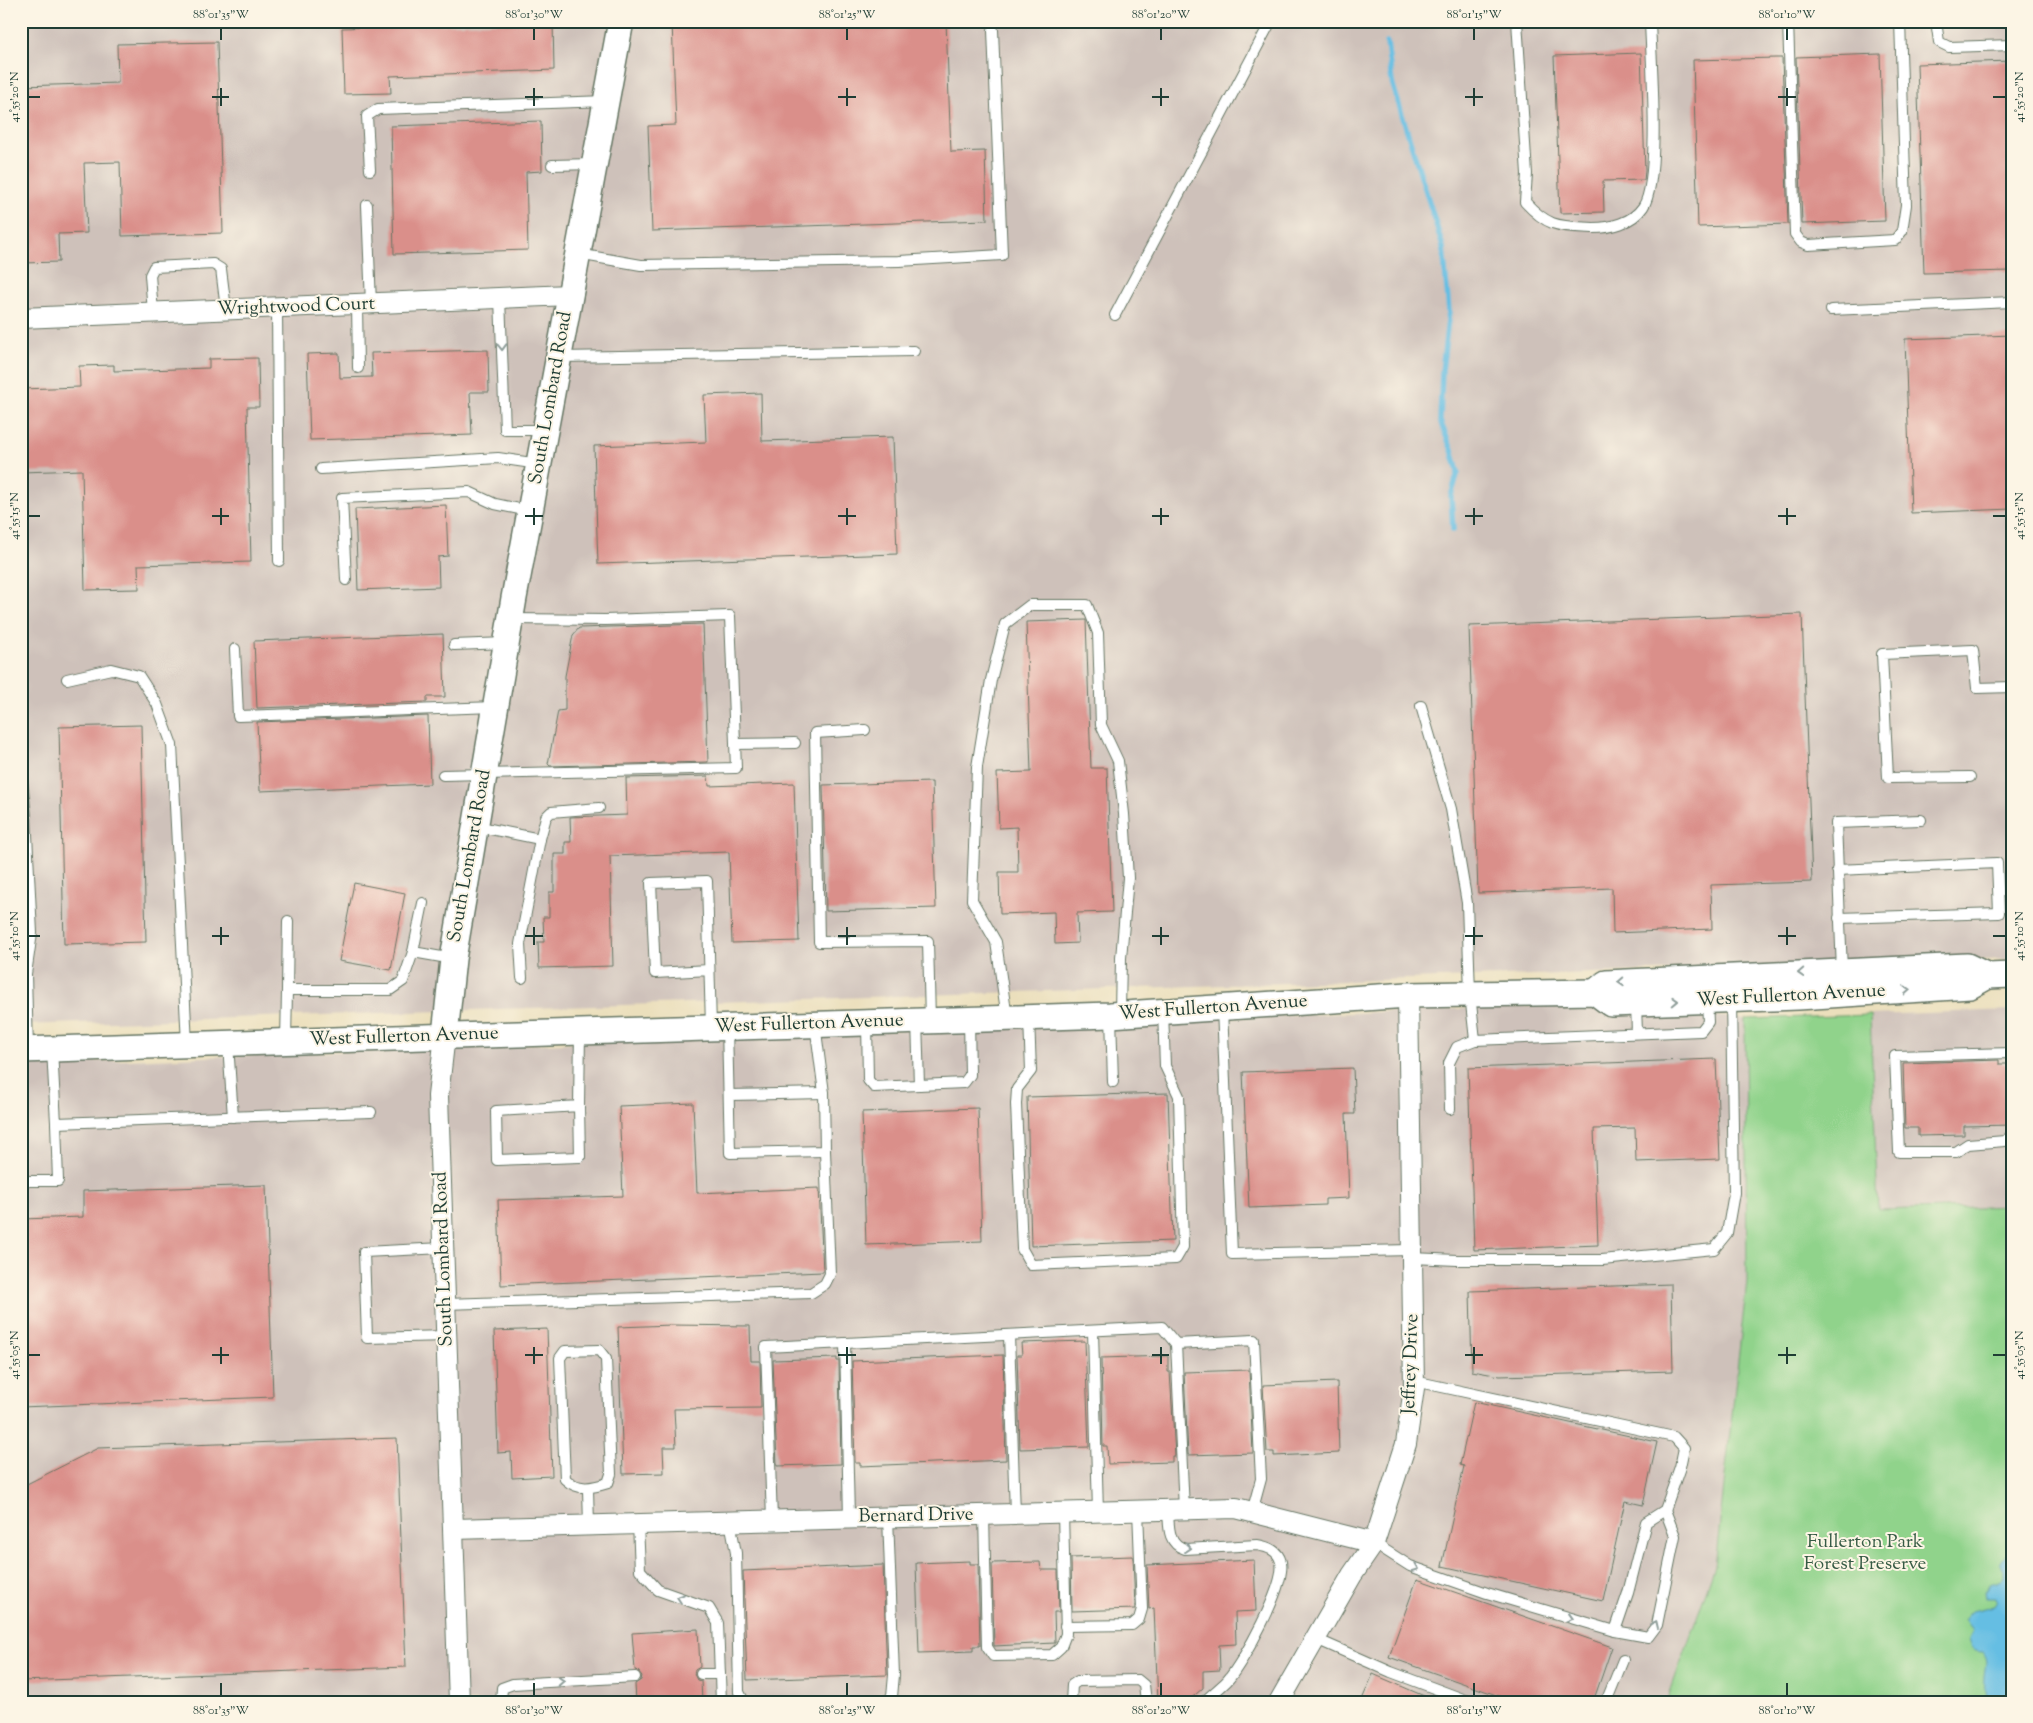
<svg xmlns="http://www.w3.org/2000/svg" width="2033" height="1723" font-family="'Sorts Mill Goudy',serif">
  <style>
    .industrial { fill: #cec1ba }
    .green { fill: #90d38b; stroke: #588860 }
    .water { fill: #65bee3; stroke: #427e8c }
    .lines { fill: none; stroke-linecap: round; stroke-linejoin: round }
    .stream { stroke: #65bee3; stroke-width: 5.5 }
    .building { fill: #da8f8a }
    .service-casing { stroke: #667664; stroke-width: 12 }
    .minor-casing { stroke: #667664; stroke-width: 22 }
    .tertiary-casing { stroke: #667664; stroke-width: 28 }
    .service { stroke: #fff; stroke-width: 10 }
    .minor { stroke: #fff; stroke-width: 20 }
    .tertiary { stroke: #fff; stroke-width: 25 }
    .oneway { stroke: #8f9e9a }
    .ticks { fill: none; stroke: #1f3d34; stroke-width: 2 }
    .labels { text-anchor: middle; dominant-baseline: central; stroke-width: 4; stroke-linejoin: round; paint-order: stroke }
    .street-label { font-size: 19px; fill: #1f3d34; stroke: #fcf5e5 }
    .park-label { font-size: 19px; fill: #365b45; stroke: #fcf5e5 }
    .neatline { fill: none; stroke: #1f3d34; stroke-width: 2 }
    .ticks-label { font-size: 12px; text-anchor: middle; fill: #1f3d34 }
  </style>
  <rect width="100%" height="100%" fill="#fcf5e5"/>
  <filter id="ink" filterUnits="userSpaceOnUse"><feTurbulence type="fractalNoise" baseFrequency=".02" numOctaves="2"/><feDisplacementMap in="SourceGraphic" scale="10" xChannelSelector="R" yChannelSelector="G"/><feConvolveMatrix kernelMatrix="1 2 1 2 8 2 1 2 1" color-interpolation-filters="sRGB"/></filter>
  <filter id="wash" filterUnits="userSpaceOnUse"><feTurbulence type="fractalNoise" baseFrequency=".0096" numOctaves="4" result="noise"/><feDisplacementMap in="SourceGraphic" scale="20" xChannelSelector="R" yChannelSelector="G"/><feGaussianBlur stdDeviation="1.12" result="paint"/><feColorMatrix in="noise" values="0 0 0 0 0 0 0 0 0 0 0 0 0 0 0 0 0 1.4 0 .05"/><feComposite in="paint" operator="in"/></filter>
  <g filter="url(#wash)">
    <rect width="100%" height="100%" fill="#ebdfbc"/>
    <g class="industrial">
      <polygon points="21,21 2012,21 2012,959 21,1025"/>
      <polygon points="1586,1004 1745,1019 1747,1281 1715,1566 1667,1702 21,1702 21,1064"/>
      <polygon points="2012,1010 2012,1206 1878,1210 1870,1015"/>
    </g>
    <polygon class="green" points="1870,1015 1878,1210 2012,1206 2012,1702 1667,1702 1715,1566 1747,1281 1745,1019"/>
    <path class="water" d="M2012,1546V1702H1987C1985,1694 1984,1685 1985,1677C1986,1666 1990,1660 1982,1651C1973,1651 1970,1648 1968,1639L1972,1631L1964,1620L1972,1611L1993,1606L1996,1601L1995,1598H1986L1985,1592L1989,1584L1999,1581L2004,1576V1569L2001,1562Z"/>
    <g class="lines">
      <polyline class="stream" points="1387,43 1392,82 1443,247 1449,311 1442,371 1440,421 1452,450 1458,472 1451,496 1453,530"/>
    </g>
    <g id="blocks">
      <g class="building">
        <polygon points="553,21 554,70 390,76 391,93 344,94 342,28"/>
        <polygon points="805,21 805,26 946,21 951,152 985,151 987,220 652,231 648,126 676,125 672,22"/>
        <polygon points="217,42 223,233 122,236 120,162 84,163 87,233 58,234 59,262 22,263 21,86 118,83 117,44"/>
        <polygon points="1641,53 1645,171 1644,180 1603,181 1604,212 1560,213 1554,56"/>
        <polygon points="1880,54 1885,221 1802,224 1796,57"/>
        <polygon points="1776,58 1782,58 1788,224 1698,227 1693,60"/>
        <polygon points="2012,61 2012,271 1924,273 1917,64"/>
        <polygon points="541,121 542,171 526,172 528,250 394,254 391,126"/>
        <polygon points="2012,335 2012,509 1911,513 1905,339"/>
        <polygon points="488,350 489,392 470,392 472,435 310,440 307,354 339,353 340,378 372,377 371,353"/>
        <polygon points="258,358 259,407 247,407 251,562 138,565 139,589 85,590 82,470 21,472 21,389 80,387 79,366 114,365 114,371 209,368 209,359"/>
        <polygon points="761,393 762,441 893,437 897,554 598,564 594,446 706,442 704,395"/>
        <polygon points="446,505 448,556 438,557 439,587 358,590 355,509"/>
        <polygon points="1802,614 1812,882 1711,885 1712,929 1613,933 1612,888 1478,893 1469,626"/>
        <polygon points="1086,620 1091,768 1107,768 1112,912 1077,913 1078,943 1055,944 1054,912 1000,914 999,872 1018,872 1017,827 999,828 997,773 1031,772 1026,622"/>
        <polygon points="703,624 708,762 550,766 548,764 558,711 565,710 565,676 573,635 579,628"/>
        <polygon points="443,634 445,697 427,697 427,702 257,708 254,641"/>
        <polygon points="428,716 430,784 260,791 257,722"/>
        <polygon points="141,725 146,942 64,944 59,727"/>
        <polygon points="708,776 709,786 794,783 799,941 732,943 729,852 610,856 613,966 539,968 538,942 544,942 543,917 549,917 549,892 554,892 554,854 565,854 565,842 571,842 570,817 627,815 626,778"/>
        <polygon points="932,782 936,908 826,911 823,785"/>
        <polygon points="354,883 405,893 391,970 339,961"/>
        <polygon points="1716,1059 1720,1159 1636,1162 1635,1128 1594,1129 1598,1245 1474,1250 1468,1068"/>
        <polygon points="1999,1060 1999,1064 2011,1064 2012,1125 1964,1126 1964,1135 1918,1136 1918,1128 1905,1128 1903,1063"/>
        <polygon points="1353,1068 1355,1114 1346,1114 1349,1198 1325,1199 1325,1205 1249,1208 1243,1072"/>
        <polygon points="1168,1093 1173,1241 1031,1246 1027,1097"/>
        <polygon points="693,1103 697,1193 819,1188 823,1272 501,1285 498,1200 623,1196 619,1106"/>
        <polygon points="978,1108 982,1241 866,1245 862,1112"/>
        <polygon points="266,1185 273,1397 21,1407 21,1219 83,1217 83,1191"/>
        <polygon points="1671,1284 1673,1371 1500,1376 1472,1371 1470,1291"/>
        <polygon points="672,1325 750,1326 751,1361 760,1361 761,1408 674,1409 676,1447 663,1447 664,1473 623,1474 618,1327"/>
        <polygon points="547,1329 552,1476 512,1478 511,1452 498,1453 494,1331"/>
        <polygon points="1085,1341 1089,1447 1020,1449 1017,1355 1022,1355 1021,1343"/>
        <polygon points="1003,1355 1006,1460 860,1466 860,1463 855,1463 852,1361"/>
        <polygon points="1168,1356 1168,1372 1170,1372 1175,1456 1172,1456 1172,1462 1108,1464 1107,1446 1103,1446 1101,1358"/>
        <polygon points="837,1358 837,1361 839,1361 841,1464 777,1466 773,1360"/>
        <polygon points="1249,1370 1253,1453 1188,1455 1184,1372"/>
        <polygon points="1337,1382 1339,1453 1274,1456 1274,1452 1267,1452 1263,1385"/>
        <polygon points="1474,1402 1657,1442 1643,1505 1625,1501 1603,1601 1442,1566 1464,1466 1460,1465"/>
        <polygon points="397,1438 406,1667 21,1681 21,1487 98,1448"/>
        <polygon points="1133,1556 1135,1609 1072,1611 1071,1558"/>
        <polygon points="1254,1560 1256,1611 1235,1612 1236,1644 1219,1645 1220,1670 1203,1671 1203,1688 1187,1702 1158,1702 1154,1608 1149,1609 1147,1565"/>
        <polygon points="970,1561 970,1564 978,1564 980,1646 973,1646 973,1651 919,1653 916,1563"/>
        <polygon points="1040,1562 1041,1570 1058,1570 1059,1612 1054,1612 1055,1643 994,1646 992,1563"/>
        <polygon points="883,1565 887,1675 747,1680 743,1571"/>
        <polygon points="1417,1579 1612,1647 1593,1702 1516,1702 1389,1657"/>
        <polygon points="698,1629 700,1667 695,1670 694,1674 697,1680 701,1681 702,1702 636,1702 635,1684 641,1680 642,1676 638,1671 635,1670 632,1633"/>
        <polygon points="1373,1674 1438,1702 1361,1702"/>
      </g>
    </g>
  </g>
  <g filter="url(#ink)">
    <use href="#blocks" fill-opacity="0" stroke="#667664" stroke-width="1"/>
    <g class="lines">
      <g class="service-casing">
        <g id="service">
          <path d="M1517,21L1527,174L1525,202C1549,228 1559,226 1593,228C1611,228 1632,223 1643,207C1661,181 1651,57 1650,21"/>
          <polyline points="1788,21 1795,234 1801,242 1808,245 1895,240 1902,231 1906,205 1900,21"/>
          <polyline points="1936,21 1939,42 1949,47 2012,45"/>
          <polyline points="552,165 594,164"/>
          <polyline points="370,170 367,116 378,109 606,101"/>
          <polyline points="367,205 371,304"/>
          <polyline points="578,254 641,265 899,261 1002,255 993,30"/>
          <polyline points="500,298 505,430 544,430"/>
          <polyline points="357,304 358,368"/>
          <polyline points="277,307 279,561"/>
          <polyline points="1831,310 2012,302"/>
          <polyline points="153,312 150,275 154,267 213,264 221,269 226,309"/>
          <polyline points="1115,315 1271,21"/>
          <polyline points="560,357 914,351"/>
          <polyline points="321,469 498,458 539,464"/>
          <polyline points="346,580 342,498 469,492 495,504 529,511"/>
          <polyline points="454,645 506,643"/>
          <polyline points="235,649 238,716 495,707"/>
          <polyline points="67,679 111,669 139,676 157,704 172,745 187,1044"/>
          <polyline points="1421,706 1451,809 1467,903 1470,994 1475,1040 1701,1031 1708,1022 1707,1001"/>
          <polyline points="865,730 815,733 819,942 928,941 930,1020"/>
          <polyline points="735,744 795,743"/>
          <polyline points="21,771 26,815 32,933 26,974 28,1050"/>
          <polyline points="443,775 736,768 730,616 605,620 511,619"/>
          <polyline points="1970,777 1888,778 1882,654 1973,650 1977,688 2012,687"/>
          <polyline points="475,826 540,839 546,817 551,812 599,808"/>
          <polyline points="1837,870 1997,863 1999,913 1839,918"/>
          <polyline points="413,952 453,959"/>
          <polyline points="709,970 655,973 651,883 707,881 711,1027"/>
          <polyline points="1842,971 1836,823 1921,820"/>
          <polyline points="522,978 520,944 540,839"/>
          <polyline points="287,990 288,921"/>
          <polyline points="1636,1004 1637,1033"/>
          <polyline points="1222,1008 1232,1254 1411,1250"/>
          <polyline points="1111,1016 1113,1082"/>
          <polyline points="1007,1018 996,942 972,900 977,767 991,680 1005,624 1030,605 1087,605 1098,633 1101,725 1118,761 1124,814 1128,878 1121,958 1120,1014"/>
          <polyline points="1029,1018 1031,1071 1017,1089 1016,1104 1022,1249 1031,1265 1176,1259 1183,1247 1179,1096 1165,1066 1163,1011"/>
          <polyline points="917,1021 919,1085"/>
          <polyline points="867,1023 868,1080 874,1087 964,1083 970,1075 969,1019"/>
          <polyline points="727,1027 730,1153 825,1151 824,1093 815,1024"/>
          <polyline points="286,1041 287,990 390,990 403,981 413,952 423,903"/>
          <polyline points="228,1044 233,1117"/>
          <polyline points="52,1049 56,1123 371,1112"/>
          <polyline points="2012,1053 1895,1056 1899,1152 1956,1152 1968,1144 2005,1141 2012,1135"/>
          <polyline points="729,1095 824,1093"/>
          <polyline points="579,1106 580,1157 497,1160 496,1111 579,1106 580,1031"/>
          <polyline points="1450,1109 1449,1063 1457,1047 1475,1040"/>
          <polyline points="21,1181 58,1181 56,1123"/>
          <polyline points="443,1248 364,1252 367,1338 447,1336"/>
          <polyline points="1412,1258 1457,1260 1602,1260 1714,1249 1727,1233 1734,1193 1731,999"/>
          <polyline points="445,1304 811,1293 825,1284 830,1274 825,1151"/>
          <polyline points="1093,1331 1098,1512"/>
          <polyline points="1009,1335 1015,1514"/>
          <polyline points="845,1343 849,1518"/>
          <polyline points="1176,1344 1184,1509"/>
          <path d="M599,1350L606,1359L611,1474L608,1483C592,1488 578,1491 565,1479L560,1358L565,1351Z"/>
          <polyline points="588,1489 589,1525"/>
          <path d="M1168,1510C1169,1525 1167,1544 1185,1549L1257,1545C1268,1547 1278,1550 1281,1562C1286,1585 1243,1663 1227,1681C1220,1688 1211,1695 1204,1702"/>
          <polyline points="984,1515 987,1647 993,1656 1052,1655 1061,1647 1066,1634 1063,1513"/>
          <polyline points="772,1520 766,1347 1162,1327 1176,1344 1254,1340 1261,1479 1252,1512"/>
          <polyline points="730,1521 736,1553 739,1692 744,1702"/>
          <polyline points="638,1524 640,1570 658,1590 709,1608 718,1623 721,1702"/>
          <polyline points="1374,1543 1410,1566 1487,1593 1615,1631 1628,1593 1646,1522 1665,1510 1680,1467 1684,1448 1674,1437 1414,1381"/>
          <polyline points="1065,1626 1132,1625 1139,1619 1142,1609 1138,1511"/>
          <polyline points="1615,1631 1648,1637 1657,1625 1675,1536 1665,1510"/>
          <polyline points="1316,1639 1391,1672 1471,1702"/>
          <polyline points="701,1674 720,1674"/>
          <polyline points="501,1702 502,1688 513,1684 635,1677"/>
          <polyline points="879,1702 886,1701 892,1697 894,1675 888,1517"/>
          <polyline points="1071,1702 1072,1685 1078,1681 1138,1680 1144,1685 1146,1702"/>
          <polyline points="1606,1702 1623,1660"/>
        </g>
      </g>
      <g class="minor-casing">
        <g id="minor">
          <polyline points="21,318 570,295"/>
          <polyline points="445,1035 438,1096 459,1702"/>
          <polyline points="454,1529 1236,1508 1374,1543"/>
          <polyline points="1279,1702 1352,1575 1374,1543 1406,1444 1414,1388 1408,995"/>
        </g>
      </g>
      <g class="tertiary-casing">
        <g id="tertiary">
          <polyline points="1595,992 1606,983 1967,966 1988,976 2012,975"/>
          <polyline points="445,1035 453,959 514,598 621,21"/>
          <polyline points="21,1050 1110,1015 1408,995 1595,992 1611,1004 1798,997 1970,986 1988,976"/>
        </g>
      </g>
      <use href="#service" class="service"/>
      <use href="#minor" class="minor"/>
      <use href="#tertiary" class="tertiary"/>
    </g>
    <defs><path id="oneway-chevron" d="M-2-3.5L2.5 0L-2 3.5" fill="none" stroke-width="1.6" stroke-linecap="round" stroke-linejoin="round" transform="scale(1.25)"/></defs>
    <g class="oneway">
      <use href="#oneway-chevron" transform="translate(502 347) rotate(88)"/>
      <use href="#oneway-chevron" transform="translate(1801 973) rotate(177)"/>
      <use href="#oneway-chevron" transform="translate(1621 982) rotate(177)"/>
      <use href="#oneway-chevron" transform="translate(1907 990) rotate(-4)"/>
      <use href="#oneway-chevron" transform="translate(1675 1001) rotate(-2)"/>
      <use href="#oneway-chevron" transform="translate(1188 1548) rotate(5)"/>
      <use href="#oneway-chevron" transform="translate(1416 1568) rotate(21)"/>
      <use href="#oneway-chevron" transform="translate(680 1598) rotate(-161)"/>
      <use href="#oneway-chevron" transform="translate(1570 1618) rotate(17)"/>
      <use href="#oneway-chevron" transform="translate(1655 1624) rotate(-65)"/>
      <use href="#oneway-chevron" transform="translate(561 1681) rotate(-3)"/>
    </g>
  </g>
  <path class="ticks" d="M221,28V40M534,28V40M847,28V40M1161,28V40M1474,28V40M1787,28V40M221,88V106M534,88V106M847,88V106M1161,88V106M1474,88V106M1787,88V106M28,97H40M212,97H229M525,97H543M838,97H856M1152,97H1169M1465,97H1483M1778,97H1796M1993,97H2006M221,508V525M534,508V525M847,508V525M1161,508V525M1474,508V525M1787,508V525M28,516H40M212,516H229M525,516H543M838,516H856M1152,516H1169M1465,516H1483M1778,516H1796M1993,516H2006M221,927V945M534,927V945M847,927V945M1161,927V945M1474,927V945M1787,927V945M28,936H40M212,936H229M525,936H543M838,936H856M1152,936H1169M1465,936H1483M1778,936H1796M1993,936H2006M221,1347V1364M534,1347V1364M847,1347V1364M1161,1347V1364M1474,1347V1364M1787,1347V1364M28,1355H40M212,1355H229M525,1355H543M838,1355H856M1152,1355H1169M1465,1355H1483M1778,1355H1796M1993,1355H2006M221,1683V1696M534,1683V1696M847,1683V1696M1161,1683V1696M1474,1683V1696M1787,1683V1696"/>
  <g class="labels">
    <g class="street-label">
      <text transform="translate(296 307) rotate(-2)">Wrightwood Court</text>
      <text transform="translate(551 398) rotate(-80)">South Lombard Road</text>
      <text transform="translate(470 856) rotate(-80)">South Lombard Road</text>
      <text transform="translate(1791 996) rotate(-3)">West Fullerton Avenue</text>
      <text transform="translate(1213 1008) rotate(-4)">West Fullerton Avenue</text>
      <text transform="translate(809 1024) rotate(-2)">West Fullerton Avenue</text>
      <text transform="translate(404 1037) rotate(-2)">West Fullerton Avenue</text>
      <text transform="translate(444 1259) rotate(-92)">South Lombard Road</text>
      <text transform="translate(1411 1364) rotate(-88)">Jeffrey Drive</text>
      <text transform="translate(916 1516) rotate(-1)">Bernard Drive</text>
    </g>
    <g class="park-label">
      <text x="1865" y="1542">Fullerton Park<tspan x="1865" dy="22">Forest Preserve</tspan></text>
    </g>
  </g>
  <rect width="2033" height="1723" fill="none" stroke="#fcf5e5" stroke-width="55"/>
  <rect x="28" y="28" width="1978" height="1668" class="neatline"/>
  <g class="ticks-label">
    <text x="221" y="18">88°01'35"W</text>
    <text x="534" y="18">88°01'30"W</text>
    <text x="847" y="18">88°01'25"W</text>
    <text x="1161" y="18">88°01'20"W</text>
    <text x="1474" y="18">88°01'15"W</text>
    <text x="1787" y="18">88°01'10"W</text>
    <text transform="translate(14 97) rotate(-90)" y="4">41°55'20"N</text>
    <text transform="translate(2019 97) rotate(-90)" y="4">41°55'20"N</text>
    <text transform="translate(14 516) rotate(-90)" y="4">41°55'15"N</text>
    <text transform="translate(2019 516) rotate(-90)" y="4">41°55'15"N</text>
    <text transform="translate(14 936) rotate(-90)" y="4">41°55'10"N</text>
    <text transform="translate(2019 936) rotate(-90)" y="4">41°55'10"N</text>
    <text transform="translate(14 1355) rotate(-90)" y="4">41°55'05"N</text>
    <text transform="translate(2019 1355) rotate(-90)" y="4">41°55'05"N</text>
    <text x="221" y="1714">88°01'35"W</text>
    <text x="534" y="1714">88°01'30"W</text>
    <text x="847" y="1714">88°01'25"W</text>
    <text x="1161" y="1714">88°01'20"W</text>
    <text x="1474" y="1714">88°01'15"W</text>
    <text x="1787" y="1714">88°01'10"W</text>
  </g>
</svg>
